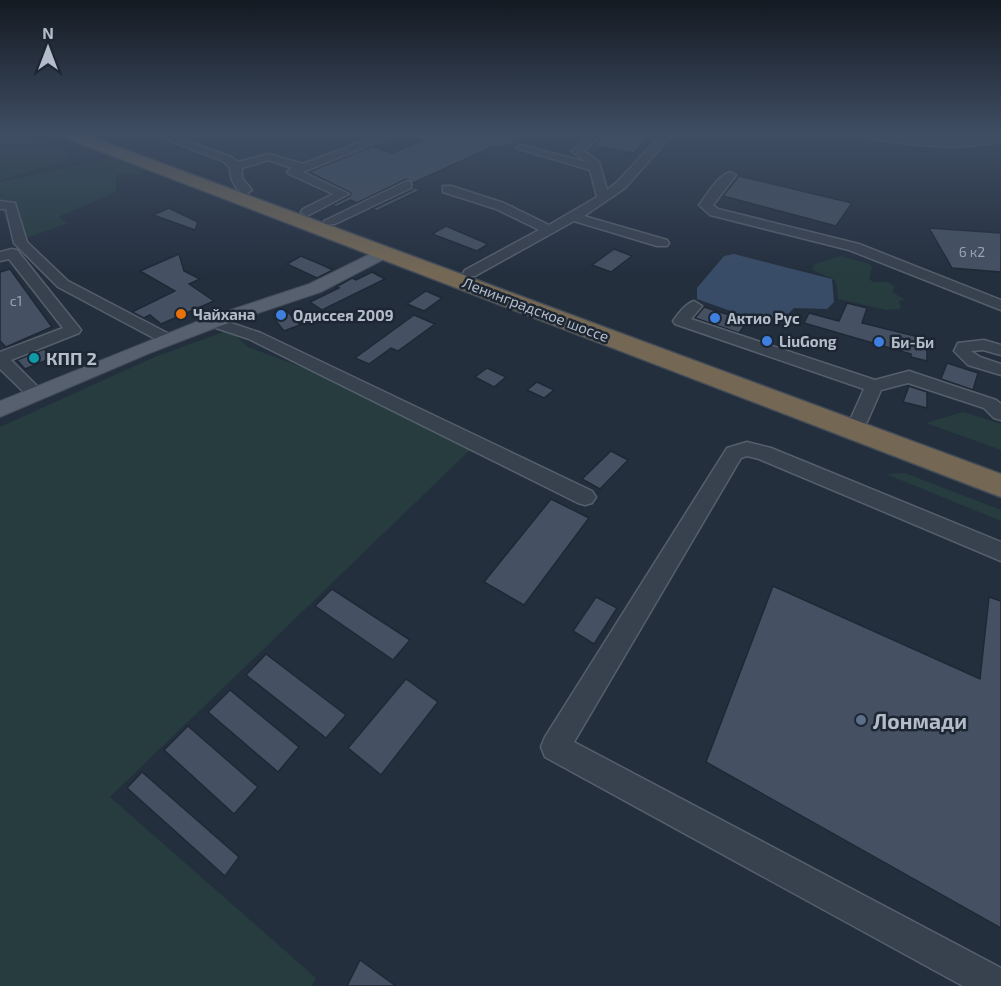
<svg xmlns="http://www.w3.org/2000/svg" width="1001" height="986" font-family="'Exo 2',sans-serif">
  <style>
    .green { fill: #263c3f }
    .water { fill: #394c67 }
    .building { fill: #455162; stroke: #1f2835; stroke-width: 1.5 }
    .lines { fill: none; stroke-linecap: round; stroke-linejoin: round }
    .minor-casing { stroke: #565f6c; stroke-width: 3 }
    .major-casing { stroke: #414a57; stroke-width: 2 }
    .highway-casing { stroke: #434c59; stroke-width: 3 }
    .minor { fill: #38414e; fill-rule: evenodd }
    .major { fill: #56606e; fill-rule: evenodd }
    .highway { fill: #746855; fill-rule: evenodd }
    .food-dot { fill: #e8710a; stroke: #1d2633; stroke-width: 2 }
    .shop-dot { fill: #3f7fe0; stroke: #1d2633; stroke-width: 2 }
    .culture-dot { fill: #0f9aa8; stroke: #1d2633; stroke-width: 2 }
    .service-dot { fill: #5c6f8a; stroke: #1d2633; stroke-width: 2 }
    .labels { text-anchor: middle; dominant-baseline: central; stroke-width: 5; stroke-linejoin: round; paint-order: stroke }
    .far-number-label { font-size: 14px; fill: #98a1af }
    .far-street-label { font-size: 15px; fill: #b4bcc9; stroke: #1d2633 }
    .far-poi-label { font-size: 15px; font-weight: bold; fill: #b4bcc9; stroke: #1d2633; text-anchor: start }
    .poi-label { font-size: 18px; font-weight: bold; fill: #b4bcc9; stroke: #1d2633; text-anchor: start }
    .near-poi-label { font-size: 21px; font-weight: bold; fill: #b4bcc9; stroke: #1d2633; text-anchor: start }
  </style>
  <rect width="100%" height="100%" fill="#242f3e"/>
  <g class="green">
    <polygon points="0,135 29,135 68,152 64,161 0,180"/>
    <polygon points="112,158 147,170 142,174 116,174 116,192 58,217 68,223 15,242 0,206 0,182"/>
    <path d="M841,256L870,264L872,267L869,279L873,282H888L895,287L892,292L905,300L899,301L901,307L899,309L887,310L838,299C838,271 829,281 812,269L815,264Z"/>
    <polygon points="229,330 248,347 355,387 472,448 110,797 316,978 312,986 0,986 0,427 157,356"/>
    <polygon points="963,412 1001,424 1001,450 926,423"/>
    <polygon points="905,473 1001,510 1001,521 886,474"/>
  </g>
  <polygon class="water" points="734,254 832,279 834,302 827,309 794,308 779,323 765,323 697,299 697,288 724,256"/>
  <g class="building">
    <polygon points="409,135 532,135 501,148 494,146 413,183 406,179 357,203 351,200 336,207 332,205 350,196 351,193 309,172 372,146 392,153 422,141"/>
    <polygon points="605,135 650,135 634,153 594,146"/>
    <polygon points="739,176 852,203 836,226 723,196"/>
    <polygon points="413,187 421,190 377,211 372,209 412,190"/>
    <polygon points="169,208 198,222 195,230 153,215"/>
    <polygon points="446,226 488,244 477,251 432,234"/>
    <polygon points="929,228 1001,233 1001,272 952,268"/>
    <polygon points="614,249 632,256 611,272 592,265"/>
    <polygon points="179,254 184,271 200,279 189,284 214,301 161,324 150,315 144,318 132,312 175,291 140,271"/>
    <polygon points="301,256 320,264 333,270 317,278 287,264"/>
    <polygon points="10,269 52,327 6,347 0,341 0,272"/>
    <polygon points="372,272 385,279 322,310 310,302 339,288 336,287 352,278 356,280"/>
    <polygon points="426,291 442,298 424,311 407,304"/>
    <polygon points="847,303 867,308 862,323 927,339 927,361 911,357 911,354 804,323 809,313 839,321"/>
    <polygon points="704,307 748,321 739,333 695,318"/>
    <polygon points="287,311 300,325 284,331 272,316"/>
    <polygon points="414,315 435,324 398,351 391,348 369,364 355,358"/>
    <polygon points="44,349 52,358 25,369 17,360"/>
    <polygon points="947,363 978,373 973,390 941,379"/>
    <polygon points="487,368 506,377 494,387 475,377"/>
    <polygon points="537,382 554,390 544,398 527,390"/>
    <polygon points="909,386 927,392 927,408 903,402"/>
    <polygon points="611,451 628,460 600,489 582,479"/>
    <polygon points="551,499 589,518 524,605 484,582"/>
    <polygon points="773,586 980,679 989,597 1001,601 1001,928 706,762"/>
    <polygon points="332,589 410,640 393,660 315,606"/>
    <polygon points="596,597 617,608 594,644 573,631"/>
    <polygon points="266,654 346,715 326,738 246,675"/>
    <polygon points="406,679 438,702 381,775 348,748"/>
    <polygon points="230,690 299,747 278,772 208,712"/>
    <polygon points="188,726 258,787 234,814 164,750"/>
    <polygon points="142,772 239,857 225,876 127,788"/>
    <polygon points="360,960 396,986 347,986"/>
  </g>
  <g class="lines">
    <g class="minor-casing">
      <g id="minor">
        <path d="M155,135H170L231,157L238,162L269,154L303,164L379,135H394L303,172L349,194L307,216L301,212L303,209L333,194L289,174L287,172L292,168L269,160L242,168V178L252,190L246,194C234,190 230,178 230,167L223,161Z"/>
        <polygon points="589,135 600,135 584,151 599,162 607,190 617,182 661,135 672,135 625,188 584,216 667,240 669,243 667,246 657,246 574,221 475,276 465,276 463,273 465,270 539,230 496,209 443,192 443,186 451,186 504,203 549,225 597,197 590,170 516,148 521,145 586,162 572,151"/>
        <path d="M863,135L952,140L1001,135V141C957,151 912,145 868,138Z"/>
        <path d="M730,172L736,175L713,205L718,209L859,244L1001,300V310L849,250L710,215L699,205C708,194 716,177 730,172Z"/>
        <polygon points="407,181 411,182 411,188 335,224 325,224 324,221"/>
        <polygon points="0,201 15,203 27,242 68,281 173,336 175,339 173,342 161,342 58,287 14,243 6,209 0,209"/>
        <polygon points="12,249 17,250 81,330 79,333 11,360 45,394 42,398 30,398 0,369 0,352 63,328 9,259 0,261 0,252"/>
        <path d="M694,301L702,306L691,319L875,380L909,371L996,400L1001,404V420L994,418L984,408L908,383L881,390L867,422L860,424L853,422L851,418L864,389L675,324L673,321C678,314 685,304 694,301Z"/>
        <polygon points="213,317 261,333 592,491 596,497 592,503 585,505 578,503 249,339 207,325 205,322 207,319"/>
        <polygon points="984,340 1001,345 1001,355 983,350 971,351 980,357 1001,364 1001,375 968,365 954,351 958,343"/>
        <polygon points="747,442 771,448 1001,542 1001,561 759,459 747,456 741,458 574,742 1001,968 1001,986 963,986 545,757 541,747 545,737 727,448"/>
      </g>
    </g>
    <g class="major-casing">
      <polygon id="major" points="384,247 390,248 392,252 390,256 321,292 220,326 150,353 0,417 0,401 206,318 309,284"/>
    </g>
    <g class="highway-casing">
      <polygon id="highway" points="64,135 85,135 1001,474 1001,497 66,138"/>
    </g>
    <use href="#minor" class="minor"/>
    <use href="#major" class="major"/>
    <use href="#highway" class="highway"/>
  </g>
  <linearGradient id="sky" x2="0" y2="1"><stop stop-color="#141a22"/><stop offset="0.49" stop-color="#3f4d63"/><stop offset="1" stop-color="#3f4d63" stop-opacity="0"/></linearGradient>
  <rect width="1001" height="273" fill="url(#sky)"/>
  <circle class="food-dot" cx="181" cy="314" r="6"/>
  <g class="shop-dot">
    <circle cx="281" cy="315" r="6"/>
    <circle cx="715" cy="318" r="6"/>
    <circle cx="767" cy="341" r="6"/>
    <circle cx="879" cy="342" r="6"/>
  </g>
  <circle class="culture-dot" cx="34" cy="358" r="6"/>
  <circle class="service-dot" cx="861" cy="720" r="6"/>
  <g class="labels">
    <g class="far-number-label">
      <text x="972" y="251">6 к2</text>
      <text x="16" y="300">с1</text>
    </g>
    <g class="far-street-label">
      <text transform="translate(536 309) rotate(21)">Ленинградское шоссе</text>
    </g>
    <g class="far-poi-label">
      <text x="193" y="314">Чайхана</text>
      <text x="293" y="315">Одиссея 2009</text>
      <text x="727" y="318">Актио Рус</text>
      <text x="779" y="341">LiuGong</text>
      <text x="891" y="342">Би-Би</text>
    </g>
    <g class="poi-label">
      <text x="46" y="358">КПП 2</text>
    </g>
    <g class="near-poi-label">
      <text x="873" y="720">Лонмади</text>
    </g>
  </g>
  <g transform="translate(48 48)" stroke="#1d2633" stroke-width="4.5" paint-order="stroke">
  <path d="M0-4.5L10 22L0 15L-10 22Z" fill="#b4bcc9"/>
  <text y="-9" font-size="16" font-weight="bold" text-anchor="middle" fill="#b4bcc9">N</text>
  </g>
</svg>
